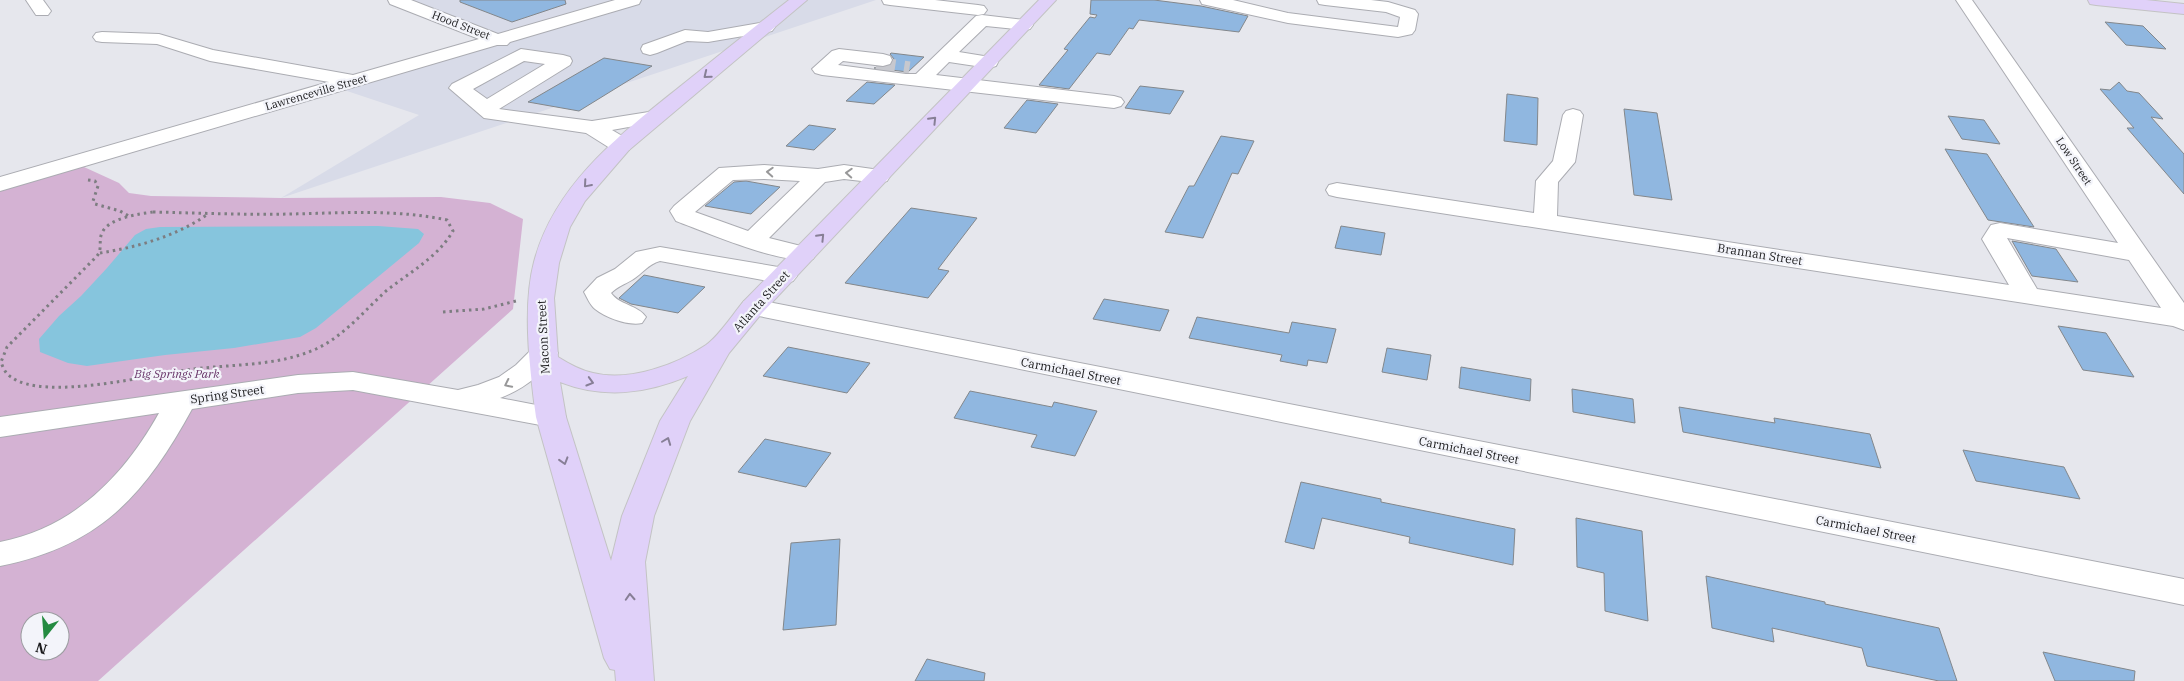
<svg xmlns="http://www.w3.org/2000/svg" width="2184" height="681" font-family="'IBM Plex Serif',serif">
  <style>
    .built { fill: #d8dbe8 }
    .green { fill: #d4b2d3; fill-rule: evenodd }
    .water { fill: #86c5dd }
    .building { fill: #90b7e0; stroke: #83878b }
    .lines { fill: none; stroke-linecap: round; stroke-linejoin: round }
    .minor-tunnel { stroke: #c7c8ce; stroke-width: 19; stroke-dasharray: 19 9; stroke-linecap: butt }
    .minor-casing { stroke: #abacb2; stroke-width: 2 }
    .major-casing { stroke: #c3c3c4; stroke-width: 2 }
    .path { stroke: #7d7d81; stroke-width: 3; stroke-dasharray: 2.5 4; stroke-linecap: butt }
    .minor { fill: #fff; fill-rule: evenodd }
    .major { fill: #e0d1f9; fill-rule: evenodd }
    .oneway { stroke: #877f96 }
    .oneway2 { stroke: #989899 }
    .labels { text-anchor: middle; dominant-baseline: central; stroke-width: 4.5; stroke-linejoin: round; paint-order: stroke }
    .far-street-label { font-size: 11px; fill: #1a1a1c; stroke: #f3f4fa }
    .street-label { font-size: 12px; fill: #1a1a1c; stroke: #f3f4fa }
    .park-label { font-size: 12px; font-style: italic; fill: #683569; stroke: #f3f4fa }
  </style>
  <rect width="100%" height="100%" fill="#e6e7ed"/>
  <polygon class="built" points="394,0 876,0 281,198 419,115 329,85 485,37"/>
  <path class="green" d="M74,167H84L119,183L129,193L151,196L281,198L441,197L490,203L523,219L513,309L98,681H0V191ZM30,621H60V651H30Z"/>
  <polygon class="water" points="378,226 418,229 424,234 419,243 316,328 300,337 234,348 165,355 87,366 68,363 40,352 39,339 59,316 81,296 107,268 135,235 146,229 160,227"/>
  <g class="building">
    <polygon points="460,0 565,0 566,4 512,22 460,2"/>
    <polygon points="1091,0 1154,0 1201,6 1248,16 1239,32 1139,20 1133,29 1129,28 1110,55 1097,53 1069,89 1039,85 1068,50 1064,49 1090,17 1095,18 1097,15 1090,14"/>
    <polygon points="2105,22 2143,26 2166,49 2126,45"/>
    <polygon points="891,53 924,57 908,72 874,68 892,65 894,59 890,54"/>
    <polygon points="604,58 652,66 579,111 528,102"/>
    <polygon points="867,82 895,85 874,104 846,101"/>
    <polygon points="2119,82 2127,91 2139,93 2163,119 2151,117 2184,154 2184,194 2127,128 2134,128 2100,89 2110,90"/>
    <polygon points="1140,86 1184,91 1170,114 1125,108"/>
    <polygon points="1507,94 1538,98 1537,145 1504,141"/>
    <polygon points="1027,100 1058,104 1036,133 1004,128"/>
    <polygon points="1624,109 1657,113 1672,200 1634,195"/>
    <polygon points="1948,116 1984,120 2000,144 1962,139"/>
    <polygon points="809,125 836,129 814,150 786,146"/>
    <polygon points="1221,136 1254,141 1238,174 1232,173 1203,238 1165,232 1189,186 1194,186"/>
    <polygon points="1945,149 1987,154 2034,227 1988,220"/>
    <polygon points="746,181 780,187 751,214 705,206 734,182"/>
    <polygon points="911,208 977,218 938,269 949,271 928,298 845,283"/>
    <polygon points="1341,226 1385,233 1381,255 1335,248"/>
    <polygon points="2012,241 2056,249 2078,282 2032,276"/>
    <polygon points="644,275 705,287 678,313 631,304 619,298"/>
    <polygon points="1104,299 1169,310 1160,331 1093,319"/>
    <polygon points="1197,317 1289,333 1292,322 1336,329 1327,363 1308,360 1307,366 1280,361 1282,355 1189,338"/>
    <polygon points="2058,326 2106,333 2134,377 2083,370"/>
    <polygon points="788,347 870,363 847,393 763,376"/>
    <polygon points="1387,348 1431,355 1427,380 1382,372"/>
    <polygon points="1461,367 1531,379 1530,401 1459,388"/>
    <polygon points="1572,389 1633,399 1635,423 1573,412"/>
    <polygon points="970,391 1052,407 1054,402 1097,411 1075,456 1031,447 1037,435 954,418"/>
    <polygon points="1679,407 1775,423 1774,418 1870,434 1881,468 1683,432"/>
    <polygon points="765,439 831,453 806,487 738,472"/>
    <polygon points="1963,450 2064,467 2080,499 1976,481"/>
    <polygon points="1301,482 1381,499 1381,502 1515,529 1513,565 1409,543 1410,537 1322,518 1314,549 1285,542"/>
    <polygon points="1576,518 1642,531 1648,621 1605,611 1604,573 1577,567"/>
    <polygon points="840,539 836,625 783,630 791,543"/>
    <polygon points="1706,576 1825,602 1825,604 1939,628 1957,681 1939,681 1867,666 1862,648 1772,628 1774,642 1712,628"/>
    <polygon points="2043,652 2135,671 2134,681 2055,681"/>
    <polygon points="927,659 985,673 984,681 915,681"/>
  </g>
  <g class="lines">
    <polyline class="minor-tunnel" points="876,66 909,71"/>
    <g class="minor-casing">
      <g id="minor">
        <polygon points="26,0 43,0 51,11 48,15 36,15"/>
        <polygon points="388,0 411,0 498,34 615,0 641,0 639,4 510,42 507,45 497,45 0,191 0,177 329,82 210,61 157,44 102,42 96,41 93,37 96,33 102,32 159,34 213,50 353,75 479,39 390,4"/>
        <polygon points="882,0 935,0 978,5 984,6 987,10 984,14 978,15 890,5 884,4"/>
        <polygon points="1200,0 1233,0 1288,13 1398,27 1400,17 1386,12 1325,5 1319,4 1317,0 1371,0 1388,2 1415,10 1418,14 1415,30 1412,34 1398,37 1288,23 1202,4"/>
        <path d="M1956,0H1972L2184,303V330L2173,326L1337,197L1329,195L1326,190L1329,185L1337,183L1534,213L1536,181L1553,161L1563,115L1566,111L1573,109L1580,111L1583,115L1575,162L1558,182L1557,216L2009,285L1982,239L1991,225L2000,223L2118,243ZM2007,238L2129,260L2161,308L2037,289Z"/>
        <polygon points="982,15 1024,20 1030,21 1033,25 1030,29 1024,30 986,26 959,52 996,58 998,62 996,66 989,68 949,62 936,75 1114,96 1121,98 1124,102 1121,106 1114,108 822,75 815,73 812,69 832,51 839,49 883,54 890,56 892,60 890,64 883,66 843,61 838,65 906,74 916,74 976,16"/>
        <polygon points="766,22 772,23 775,27 772,31 708,42 687,41 657,53 650,55 643,53 641,49 643,45 685,30 708,32"/>
        <path d="M521,49L563,55L570,57L572,61L570,65L499,109L592,121L655,111L662,113L665,117L662,121L612,130L629,140L632,145L629,150L621,151L613,150L586,133L484,118L449,88L452,84ZM524,61L545,64L487,99L473,89Z"/>
        <path d="M764,165L818,169L844,165L887,171L890,176L887,181L879,183L844,179L825,182L769,238L813,249L816,254L813,259C784,266 706,232 676,221L670,211L674,206L719,168ZM764,179L800,181L748,231L695,212L733,180Z"/>
        <path d="M660,247L784,268L793,271L797,276L793,281L784,284L660,261C648,264 642,274 632,280C625,284 617,287 611,293C619,305 638,305 646,317L642,323C629,326 606,318 595,309C590,305 587,297 584,292L597,278L615,269L636,252Z"/>
        <polygon points="753,299 2184,579 2184,605 744,313 740,307 744,301"/>
        <path d="M544,345L554,347L558,353C543,374 524,389 500,398L562,410L566,417L562,424L551,427L353,390L298,393L192,409C145,495 100,546 0,566V542C73,528 124,476 159,413L0,437V417L298,375L353,372L458,390L478,385L499,377L516,365L534,347Z"/>
      </g>
    </g>
    <g class="major-casing">
      <g id="major">
        <path d="M789,0H807L629,150L585,201L570,227L559,263L554,298L558,357C569,364 580,370 593,373C629,382 676,365 706,345C719,336 733,314 744,301L1039,0H1056L762,313L729,353L690,421L654,516L645,562L654,681H616L615,670L610,669L604,658L536,417C530,371 522,307 534,262C555,183 621,134 682,85C717,57 753,28 789,0ZM688,376L660,421L622,516L611,561L566,417L560,382C604,399 645,394 688,376Z"/>
        <polygon points="2088,0 2146,0 2184,4 2184,14 2096,5 2090,4"/>
      </g>
    </g>
    <g class="path">
      <polyline points="88,180 95,181 98,186 93,201 95,204 120,211 129,216"/>
      <path d="M153,212C199,213 245,215 291,214C343,213 395,209 447,220L453,231C437,258 410,272 386,291C364,311 344,336 316,349C278,366 235,364 194,369C153,374 45,402 11,377C6,374 3,368 1,362L7,347L97,256C103,248 98,241 102,233C108,218 139,214 153,212Z"/>
      <path d="M100,253C138,247 177,236 208,214"/>
      <polyline points="443,312 484,309 516,301"/>
    </g>
    <use href="#minor" class="minor"/>
    <use href="#major" class="major"/>
  </g>
  <defs><path id="oneway-chevron" d="M-2-3.5L2.5 0L-2 3.5" fill="none" stroke-width="1.6" stroke-linecap="round" stroke-linejoin="round" transform="scale(1.25)"/></defs>
  <g class="oneway">
    <use href="#oneway-chevron" transform="translate(707 75) rotate(141)"/>
    <use href="#oneway-chevron" transform="translate(933 120) rotate(-46)"/>
    <use href="#oneway-chevron" transform="translate(587 184) rotate(131)"/>
    <use href="#oneway-chevron" transform="translate(821 237) rotate(-46)"/>
    <use href="#oneway-chevron" transform="translate(590 382) rotate(16)"/>
    <use href="#oneway-chevron" transform="translate(667 441) rotate(-69)"/>
    <use href="#oneway-chevron" transform="translate(564 461) rotate(73)"/>
    <use href="#oneway-chevron" transform="translate(630 597) rotate(-93)"/>
  </g>
  <g class="oneway2">
    <use href="#oneway-chevron" transform="translate(770 172) rotate(-177)"/>
    <use href="#oneway-chevron" transform="translate(849 173) rotate(-177)"/>
    <use href="#oneway-chevron" transform="translate(508 384) rotate(154)"/>
  </g>
  <g class="labels">
    <g class="far-street-label">
      <text transform="translate(461 25) rotate(21)">Hood Street</text>
      <text transform="translate(316 92) rotate(-16)">Lawrenceville Street</text>
      <text transform="translate(2074 161) rotate(56)">Low Street</text>
    </g>
    <g class="street-label">
      <text transform="translate(1760 254) rotate(9)">Brannan Street</text>
      <text transform="translate(761 301) rotate(-48)">Atlanta Street</text>
      <text transform="translate(543 337) rotate(-93)">Macon Street</text>
      <text transform="translate(1071 371) rotate(11)">Carmichael Street</text>
      <text transform="translate(227 394) rotate(-8)">Spring Street</text>
      <text transform="translate(1469 450) rotate(11)">Carmichael Street</text>
      <text transform="translate(1866 529) rotate(11)">Carmichael Street</text>
    </g>
    <g class="park-label">
      <text x="177" y="373">Big Springs Park</text>
    </g>
  </g>
  <g transform="translate(45 636) rotate(197)"><circle r="24" fill="#f3f4fa" stroke="#9c9da1"/>
  <path d="M0-4L9 19L0 12L-9 19Z" fill="#248b41"/>
  <text y="-8" font-size="14" font-weight="bold" text-anchor="middle" fill="#1a1a1c">N</text>
  </g>
</svg>
